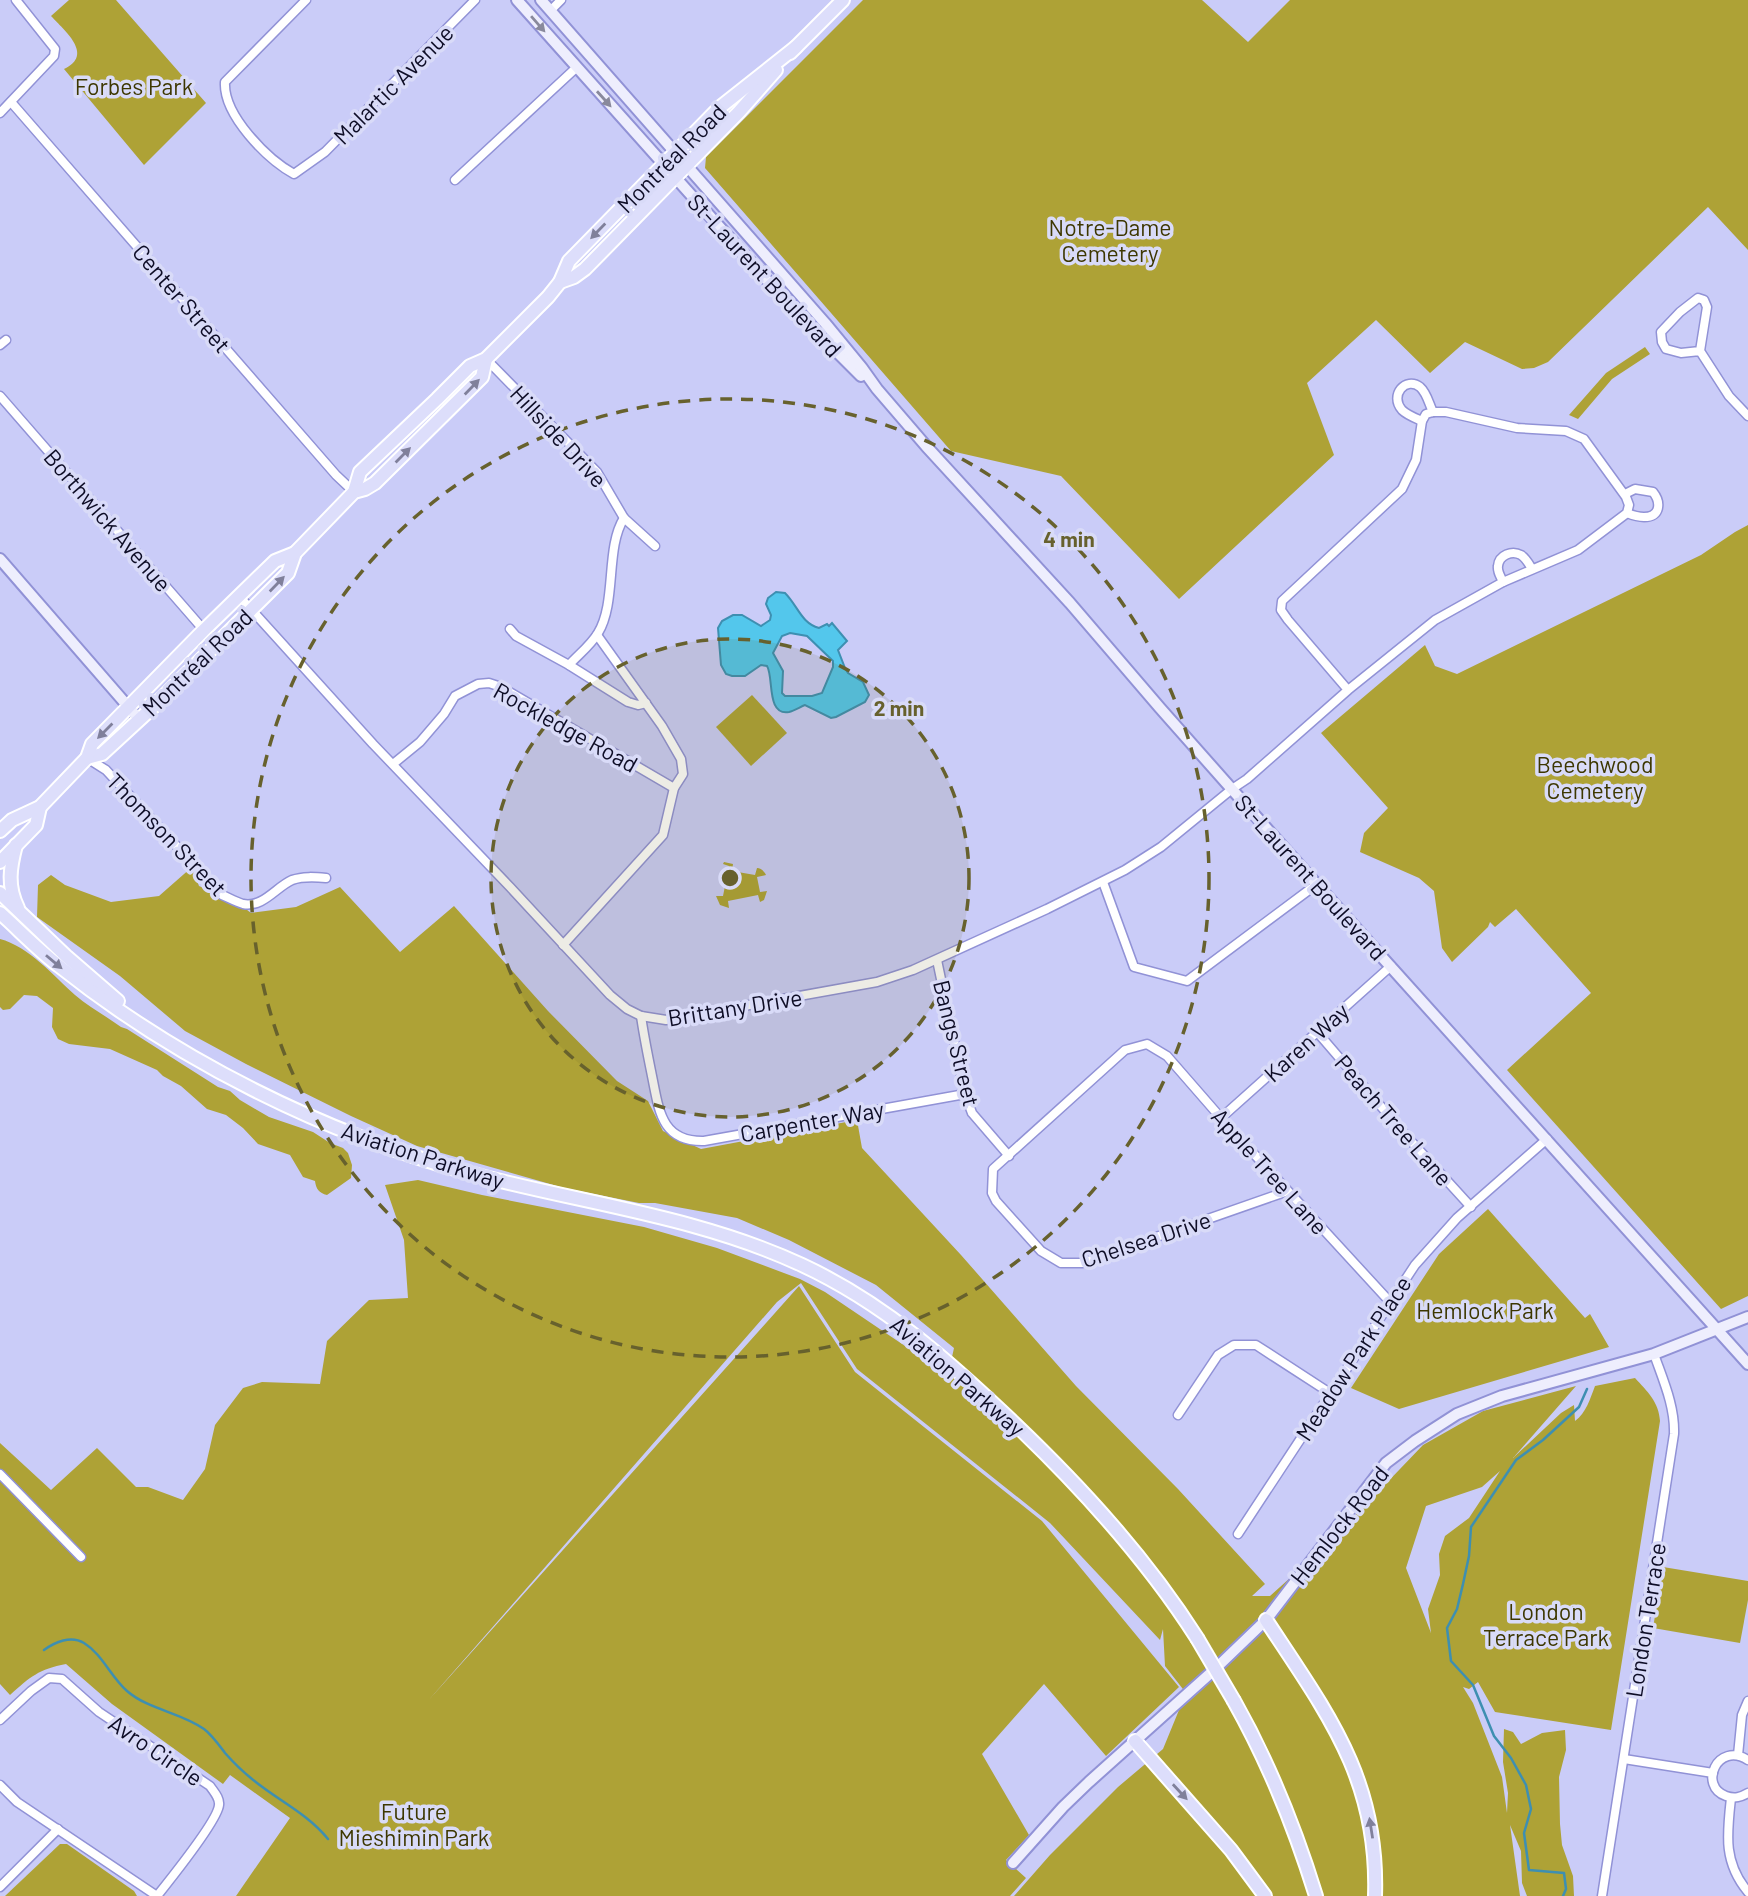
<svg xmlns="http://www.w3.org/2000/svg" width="1748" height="1896" font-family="Barlow,sans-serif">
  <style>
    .green { fill: #aea236; fill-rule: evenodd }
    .water { fill: #53c7ec; stroke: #3e8fb1; stroke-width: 2; fill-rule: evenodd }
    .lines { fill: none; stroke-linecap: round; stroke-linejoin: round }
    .stream { stroke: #3e8fb1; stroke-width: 2.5 }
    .street-casing { stroke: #9192d6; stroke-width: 11 }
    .secondary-casing { stroke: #9192d6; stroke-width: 14 }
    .primary-casing { stroke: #fff; stroke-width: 16 }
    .street { stroke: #fff; stroke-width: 8 }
    .secondary { stroke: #eeeefd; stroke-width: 10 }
    .primary { stroke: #dddefb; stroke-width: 12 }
    .primary-bridge-casing { stroke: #fff; stroke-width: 16; stroke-linecap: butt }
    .primary-bridge { stroke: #dddefb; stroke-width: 12 }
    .oneway { fill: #89899c }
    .oneway2 { fill: #80809b }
    .ring { fill: none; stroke: #67612d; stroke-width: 3.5; stroke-dasharray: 12 9 }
    .labels { text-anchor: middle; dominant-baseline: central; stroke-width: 7; stroke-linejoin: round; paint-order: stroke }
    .street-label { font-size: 23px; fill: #0e0d26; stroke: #d9dbf8 }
    .park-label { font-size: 23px; fill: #3d3700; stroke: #d9dbf8 }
    .centre { fill: #67612d; stroke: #d9dbf8; stroke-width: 3.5 }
    .ring-label { font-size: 21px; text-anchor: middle; font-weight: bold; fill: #67612d; stroke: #d9dbf8; stroke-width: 7; stroke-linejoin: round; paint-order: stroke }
  </style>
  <rect width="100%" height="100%" fill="#caccf8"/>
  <g class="green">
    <path d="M69,0H116L206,103L144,165L64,69C95,55 64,30 51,16Z"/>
    <polygon points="863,0 1202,0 1248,42 1290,0 1748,0 1748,250 1708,207 1548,362 1534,368 1522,369 1465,342 1430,373 1376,320 1307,383 1334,455 1179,599 1061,476 951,451 705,168 706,157"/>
    <polygon points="1645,347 1650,354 1612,379 1578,419 1569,415 1606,373"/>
    <polygon points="1748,525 1748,1296 1721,1309 1507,1070 1591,993 1516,909 1495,927 1490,922 1488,927 1452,962 1442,948 1434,891 1419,878 1360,852 1364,833 1388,808 1321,733 1425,645 1435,666 1457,674 1701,555 1735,532"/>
    <polygon points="752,695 787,733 751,766 716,727"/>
    <path d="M724,862L733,864L732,871L755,875L757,868C761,868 765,872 766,875L757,877L760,892L767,891L764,900L760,902L758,895L728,901L729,908L720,905L716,896H723L729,866L723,864Z"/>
    <path d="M192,867L199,886L238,903L251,913L296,907L340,887L400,952L454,906L548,1011L617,1081L648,1101L663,1131L701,1149L857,1120L862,1148L961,1255L1076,1386L1178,1489L1265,1584L1252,1596H1270L1330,1542L1423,1445L1483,1411L1576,1386L1513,1458L1561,1413L1574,1405L1575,1421C1586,1413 1590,1399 1595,1386L1635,1378C1647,1391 1659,1402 1660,1421L1611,1730L1495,1712L1478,1682L1469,1689L1463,1687L1473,1703L1502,1777L1507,1813L1508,1793L1503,1762L1504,1729L1513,1732L1521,1744L1542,1733L1565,1730L1566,1750L1559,1777L1560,1824L1562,1845L1573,1876L1574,1896H1527L1522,1883L1521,1851L1510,1825L1520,1896H1014L1050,1855L1118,1787L1163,1749L1186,1693L1165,1666L1163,1629L1160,1640L1050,1523L857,1369L801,1283L777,1302L427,1702L799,1286L855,1372L1042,1521L1179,1687L1106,1756L1044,1684L982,1754L1029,1835L1006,1860L1026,1878L1010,1896H236L290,1818L230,1775L223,1784L112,1704L66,1664C39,1669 30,1677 10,1695L0,1684V1443L51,1490L97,1448L136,1487H148L183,1500L205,1469L215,1425L243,1388L262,1382L320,1384L327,1341L369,1300L408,1298L404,1240L385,1185L418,1180L482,1195L644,1227L717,1248L800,1279L825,1292L948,1375L954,1348L876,1285L789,1240L737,1218L655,1203H639L564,1188L417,1146L351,1116L246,1064L185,1031L120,976L37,917L38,885L51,875L65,885L111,902L159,896ZM1500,1471L1469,1518L1445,1536L1439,1554L1440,1575L1428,1609L1431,1633L1406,1568L1426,1506L1482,1487Z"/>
    <path d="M0,939C28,946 54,976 75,995C89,1007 106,1016 121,1027L127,1029L218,1087L230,1091L240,1100L269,1117L313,1132L330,1143L343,1148L348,1153L352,1165L351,1178L327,1195C319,1193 316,1189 315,1181L303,1177L290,1155L258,1144L243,1128L226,1115L207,1109L181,1086L163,1076L157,1070L110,1049L69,1044L58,1039L52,1027L53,1008L37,996L24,995L10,1009L3,1010L0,1007Z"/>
    <polygon points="1488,1209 1585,1318 1590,1314 1609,1347 1399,1409 1351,1388 1439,1254"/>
    <polygon points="1663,1567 1748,1581 1748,1600 1740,1643 1653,1628"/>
    <polygon points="60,1844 67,1844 134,1891 137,1896 5,1896"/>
  </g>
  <path class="water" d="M776,592L785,593C798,606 801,623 819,628L827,624L829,626L832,623L847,641L838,650L845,668L848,673L863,682L869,695L865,702L836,717L831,718L805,705C800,707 794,711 789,712C766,716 774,677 767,666L761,665L745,676H732L726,674L721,665L718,628L722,621L733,615H742L761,626L770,620L771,615L766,604L768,598ZM790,633L807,636L833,661V667L822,693L812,696H785L782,693L783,671L773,653L782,636Z"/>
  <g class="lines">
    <g class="stream">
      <path d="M44,1650C55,1642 71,1635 84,1643C102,1654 111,1677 127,1691C149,1710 180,1712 204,1729C212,1735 219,1745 225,1753C233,1762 242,1771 252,1779C277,1800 307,1813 328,1839"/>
      <polyline points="1563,1896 1566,1889 1564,1873 1529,1870 1524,1833 1531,1809 1526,1785 1511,1758 1494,1736 1473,1685 1451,1661 1447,1628 1457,1609 1463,1584 1469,1556 1471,1527 1516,1460 1543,1440 1579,1407 1587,1389"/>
    </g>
    <g class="street-casing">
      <g id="street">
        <path d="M306,0L225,82C223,115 267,159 294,174L325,152L475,0"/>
        <polyline points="551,10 561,0"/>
        <polyline points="11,102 336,475 354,492"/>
        <polyline points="0,113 54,56 55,49 16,0"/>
        <polyline points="455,180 577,67"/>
        <polyline points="0,345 6,340"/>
        <polyline points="1700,351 1681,353 1666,349 1662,342 1661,332 1680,312 1698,298 1704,300 1707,307 1700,351 1729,396 1748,416"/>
        <polyline points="486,359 597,472 624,518 655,546"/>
        <polyline points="0,396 216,644"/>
        <path d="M1422,421C1415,418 1407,415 1402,410C1389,395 1406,376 1420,387C1427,393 1429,404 1433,412"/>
        <path d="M1625,494L1635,489L1653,492C1661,502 1661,517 1644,517C1638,517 1632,515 1627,513"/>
        <path d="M1503,582C1501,577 1497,572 1498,566C1499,555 1512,550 1521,555C1526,558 1529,564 1532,569"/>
        <polyline points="239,596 373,744 510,887 610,995 627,1009 641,1016 666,1020 877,982 913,970 1047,909 1125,870 1161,847 1232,789 1247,779 1348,690 1435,620 1503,582 1578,550 1627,513 1629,505 1626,497 1584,439 1566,431 1517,428 1446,412 1433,412 1426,414 1422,421 1416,460 1402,489 1282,601 1281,610 1288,620 1348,690"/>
        <polyline points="510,629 516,636 569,665 628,702 638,705 646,703"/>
        <path d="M569,665C578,655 591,645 598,633C617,602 605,548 624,518"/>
        <path d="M87,758L106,770L222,895C229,898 236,902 243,904C263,908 276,887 292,880C303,876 315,877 326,878"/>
        <polyline points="393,764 420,742 444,714 455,696 478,684 489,683 501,687 674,788"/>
        <polyline points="1103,882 1134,967 1187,981 1317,884"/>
        <polyline points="563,945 663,835 674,788 683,774 681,759 662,726 597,635"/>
        <polyline points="937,960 965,1094 972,1113 1009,1156"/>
        <path d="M641,1016C644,1037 648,1056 652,1076C659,1110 661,1142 704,1141L965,1094"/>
        <polyline points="1318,1033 1409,1139 1471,1207"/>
        <polyline points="1221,1118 1391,966"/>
        <polyline points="1288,1191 1082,1263 1061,1263 1041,1251 996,1201 992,1193 993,1169 1125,1050 1147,1044 1167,1056 1221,1118 1390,1302"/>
        <polyline points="1178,1415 1218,1355 1234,1345 1256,1345 1330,1393"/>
        <polyline points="0,1474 81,1557"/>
        <polyline points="1238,1534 1415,1265 1457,1218 1547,1139"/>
        <path d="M0,1720L31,1691L49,1678L62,1679L99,1712L210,1786C214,1792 220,1798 219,1805C218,1820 169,1881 157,1896L17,1802L0,1785"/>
        <polyline points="1738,1755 1742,1715 1748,1701"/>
        <polyline points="1624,1759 1713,1773"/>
        <path d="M1748,1760C1717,1741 1698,1786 1726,1796C1735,1799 1741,1797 1748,1793"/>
        <path d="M1731,1798C1727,1834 1723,1862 1748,1892"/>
        <polyline points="0,1887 58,1829"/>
        <path d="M1602,1896L1674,1434C1675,1406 1663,1380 1654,1354"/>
      </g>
    </g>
    <g class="secondary-casing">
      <g id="secondary">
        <polyline points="517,0 783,298 861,376"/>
        <polyline points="541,0 825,323 862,368 877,389 926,446 1070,603 1160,708 1283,847 1748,1364"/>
        <polyline points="0,559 139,719"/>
        <polyline points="1013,1863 1063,1807 1089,1782 1214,1670 1266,1620 1386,1463 1415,1441 1457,1414 1502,1396 1654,1354 1748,1317"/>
      </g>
    </g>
    <g class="primary-casing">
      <g id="primary">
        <polyline points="790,53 843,0"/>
        <polyline points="560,282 574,277 585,269 739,112 776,70"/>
        <polyline points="354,492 360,472 437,399 470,366 486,359 548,297 560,282 569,261 719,108 796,47"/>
        <polyline points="87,758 102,754 152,708 264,597 288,573 295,553 354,492 365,489 375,483 482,377 486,359"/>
        <polyline points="0,831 12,820 40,807 87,758 92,744 203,631 275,561 295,553"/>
        <path d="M16,845C10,868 7,886 18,908"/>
        <polyline points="0,862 36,825 40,807"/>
        <polyline points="0,893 66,956 118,1001"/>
        <path d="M0,913C20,931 38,950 59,966C177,1060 323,1133 469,1173C580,1203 697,1216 802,1265C884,1303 950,1362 1015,1424C1083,1489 1146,1558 1197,1638"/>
        <path d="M1266,1620C1327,1713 1379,1779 1375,1896"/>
        <path d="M1234,1701C1269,1763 1295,1828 1316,1896"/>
        <polyline points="1135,1741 1231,1850 1265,1896"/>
      </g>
    </g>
    <use href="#street" class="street"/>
    <use href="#secondary" class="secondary"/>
    <use href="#primary" class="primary"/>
    <g class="primary-bridge-casing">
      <polyline id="primary-bridge" points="1197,1638 1234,1701"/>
    </g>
    <use href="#primary-bridge" class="primary-bridge"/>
  </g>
  <defs><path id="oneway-solid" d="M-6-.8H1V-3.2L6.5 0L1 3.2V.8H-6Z" transform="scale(1.75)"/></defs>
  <g class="oneway">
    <use href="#oneway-solid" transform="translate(538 24) rotate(49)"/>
    <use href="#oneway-solid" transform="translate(604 99) rotate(48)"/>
  </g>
  <g class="oneway2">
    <use href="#oneway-solid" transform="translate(598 231) rotate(134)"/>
    <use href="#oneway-solid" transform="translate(472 387) rotate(-46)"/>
    <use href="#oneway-solid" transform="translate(403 455) rotate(-45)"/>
    <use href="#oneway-solid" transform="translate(277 584) rotate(-46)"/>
    <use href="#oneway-solid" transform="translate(105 731) rotate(135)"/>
    <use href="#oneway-solid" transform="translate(54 962) rotate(40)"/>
    <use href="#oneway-solid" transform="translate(1180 1792) rotate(47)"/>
    <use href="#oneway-solid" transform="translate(1371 1828) rotate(-99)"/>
  </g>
  <circle cx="730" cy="878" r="239" fill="#67612d" fill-opacity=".12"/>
  <g class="ring">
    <circle cx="730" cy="878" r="239"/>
    <circle cx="730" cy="878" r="479"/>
  </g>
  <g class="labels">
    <g class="street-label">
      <text transform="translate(393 84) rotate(-45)">Malartic Avenue</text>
      <text transform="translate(671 158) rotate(-45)">Montréal Road</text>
      <text transform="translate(765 275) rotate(47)">St-Laurent Boulevard</text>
      <text transform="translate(182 298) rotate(49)">Center Street</text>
      <text transform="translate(559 436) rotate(47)">Hillside Drive</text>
      <text transform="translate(108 520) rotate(49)">Borthwick Avenue</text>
      <text transform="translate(197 662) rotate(-44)">Montréal Road</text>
      <text transform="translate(566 727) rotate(29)">Rockledge Road</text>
      <text transform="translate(167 834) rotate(46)">Thomson Street</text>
      <text transform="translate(1311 877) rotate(48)">St-Laurent Boulevard</text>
      <text transform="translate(735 1007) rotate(-9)">Brittany Drive</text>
      <text transform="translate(1306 1042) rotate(-42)">Karen Way</text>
      <text transform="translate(957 1043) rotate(76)">Bangs Street</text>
      <text transform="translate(1394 1120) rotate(49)">Peach Tree Lane</text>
      <text transform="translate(812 1121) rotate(-10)">Carpenter Way</text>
      <text transform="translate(423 1155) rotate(18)">Aviation Parkway</text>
      <text transform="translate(1270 1171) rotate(48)">Apple Tree Lane</text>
      <text transform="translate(1146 1239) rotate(-18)">Chelsea Drive</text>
      <text transform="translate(1353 1358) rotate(-57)">Meadow Park Place</text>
      <text transform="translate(958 1376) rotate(41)">Aviation Parkway</text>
      <text transform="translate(1339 1525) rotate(-52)">Hemlock Road</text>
      <text transform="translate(1645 1620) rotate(-81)">London Terrace</text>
      <text transform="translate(156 1750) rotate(34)">Avro Circle</text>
    </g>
    <g class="park-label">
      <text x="134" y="86">Forbes Park</text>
      <text x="1110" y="227">Notre-Dame<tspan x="1110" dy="26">Cemetery</tspan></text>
      <text x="1595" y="764">Beechwood<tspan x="1595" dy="26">Cemetery</tspan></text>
      <text x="1485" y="1310">Hemlock Park</text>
      <text x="1546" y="1611">London<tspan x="1546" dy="26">Terrace Park</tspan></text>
      <text x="414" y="1811">Future<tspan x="414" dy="26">Mieshimin Park</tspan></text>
    </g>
  </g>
  <circle cx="730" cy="878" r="10" class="centre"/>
  <g class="ring-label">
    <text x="1069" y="547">4 min</text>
    <text x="899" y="716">2 min</text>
  </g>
</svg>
